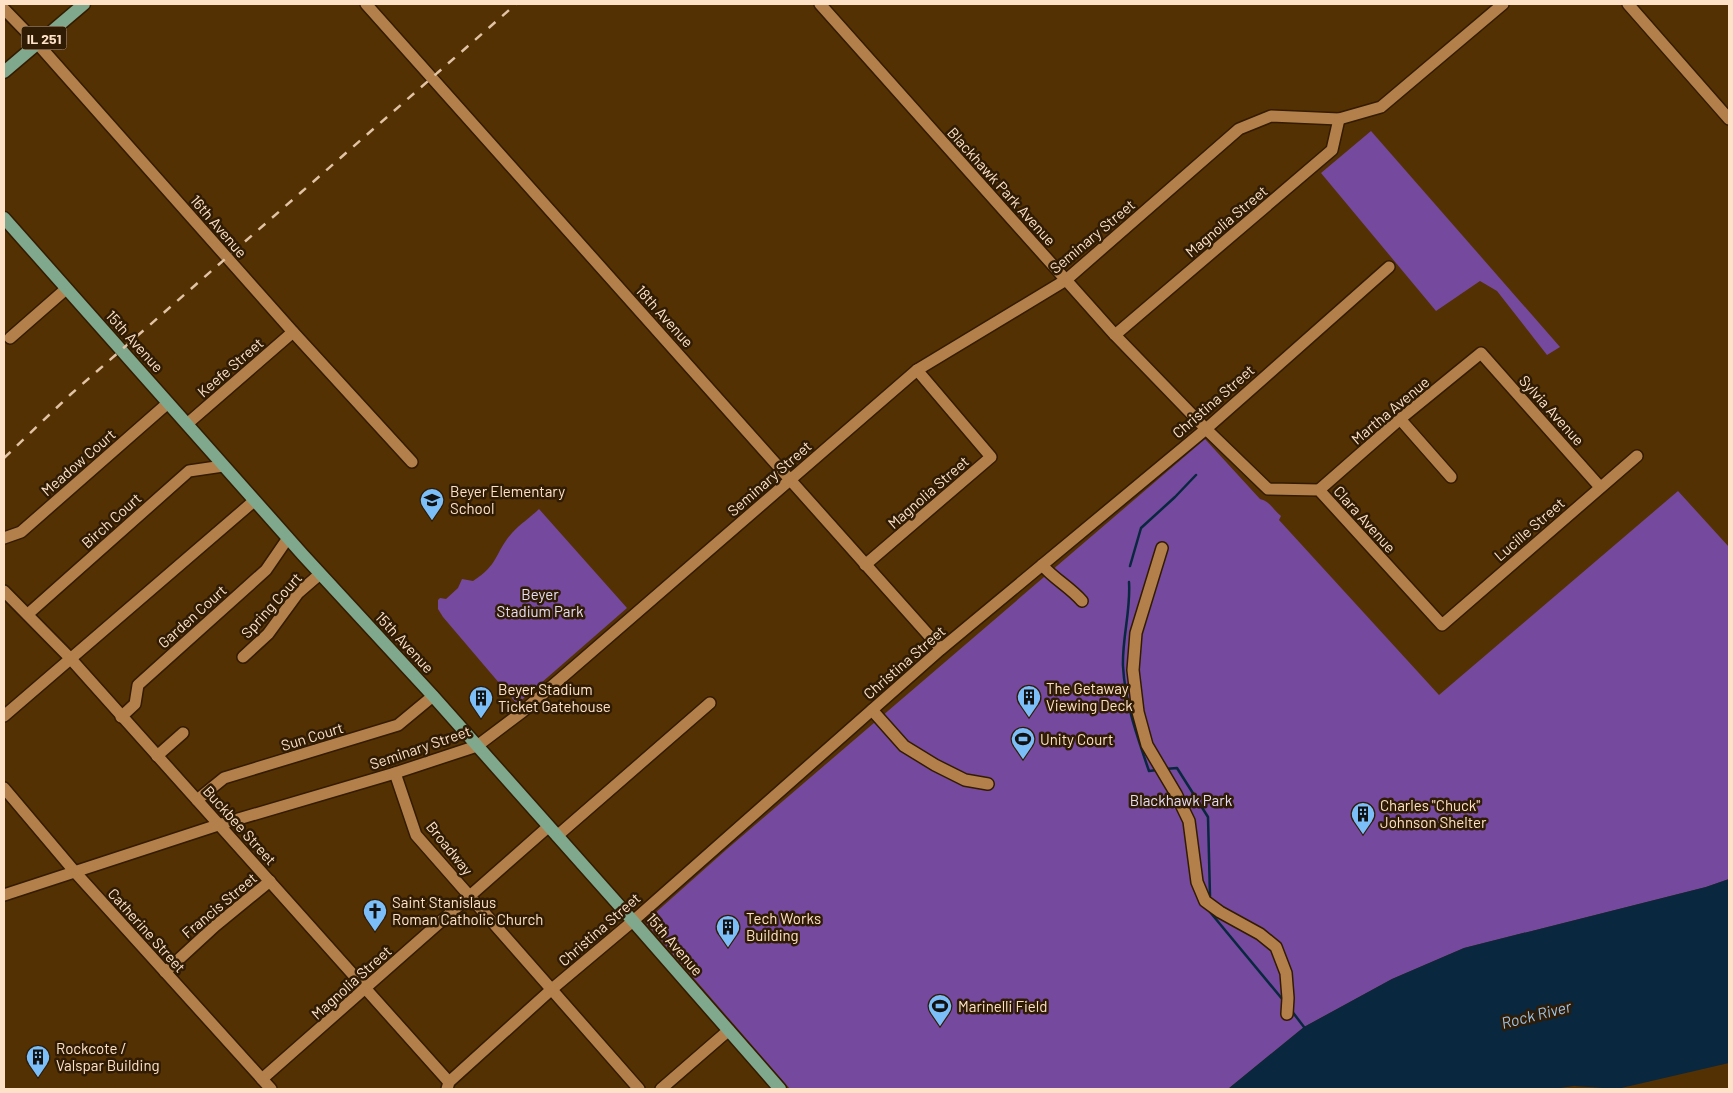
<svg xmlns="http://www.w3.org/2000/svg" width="1733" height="1093" font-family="Barlow,sans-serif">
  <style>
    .green { fill: #75499e }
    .water { fill: #09273e }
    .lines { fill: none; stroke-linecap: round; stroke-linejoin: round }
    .stream { stroke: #09273e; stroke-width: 2.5 }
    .minor-casing { stroke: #331b00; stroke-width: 14 }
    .major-casing { stroke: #331b00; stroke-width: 15 }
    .minor { stroke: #b3804b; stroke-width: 11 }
    .major { stroke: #7fa88c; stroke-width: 12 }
    .rail { stroke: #e1c3a5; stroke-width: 2.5; stroke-dasharray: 9 9; stroke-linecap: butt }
    .labels { text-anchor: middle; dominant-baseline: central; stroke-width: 5; stroke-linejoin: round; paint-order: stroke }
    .shield { fill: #301c05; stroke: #c0a78d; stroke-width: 1 }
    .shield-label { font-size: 14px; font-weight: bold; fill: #fee2c7 }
    .street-label { font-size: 15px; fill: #fee2c7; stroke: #301c05 }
    .poi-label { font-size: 15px; fill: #fee2c7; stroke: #301c05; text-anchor: start }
    .park-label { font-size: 15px; fill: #e7ddf4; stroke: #301c05 }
    .water-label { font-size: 16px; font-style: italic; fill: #9dc6eb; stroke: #301c05 }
  </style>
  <rect width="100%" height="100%" fill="#543103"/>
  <g class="green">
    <polygon points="1371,131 1560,347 1547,355 1497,291 1480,281 1436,311 1321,173"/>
    <path d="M1205,439L1260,499C1270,501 1273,510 1281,516L1279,520L1439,695L1678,491L1729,547V879L1706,887L1464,948L1392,979L1304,1027L1228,1089H790L645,922L727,849Z"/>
    <path d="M539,509L627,608L517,704L443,617L438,609V600L440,598L446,599L458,588L462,579L473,581C499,565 495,552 512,533C520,524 531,517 539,509Z"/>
  </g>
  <polygon class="water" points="1729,879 1729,1063 1617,1089 1574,1086 1553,1089 1228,1089 1304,1027 1392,979 1464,948 1706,887"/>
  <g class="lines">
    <g class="stream">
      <polyline points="1130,566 1141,528 1175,497 1196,475"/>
      <path d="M1129,582C1131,610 1122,638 1123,666C1125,703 1137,736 1149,771L1157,770"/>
      <polyline points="1165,769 1177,768 1208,817 1210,896"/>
      <polyline points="1210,912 1283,1000"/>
      <polyline points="1291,1010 1304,1027"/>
    </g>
    <g class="minor-casing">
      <g id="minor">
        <polyline points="366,4 941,649"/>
        <polyline points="820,4 1115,335 1206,429 1268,489 1319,490 1442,625 1637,456"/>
        <polyline points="1628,4 1729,119"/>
        <polyline points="4,9 37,43 293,332 412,462"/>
        <polyline points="1115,335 1332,150 1339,119"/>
        <polyline points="10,338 66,289"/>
        <polyline points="1400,419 1451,477"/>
        <polyline points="187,424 293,332"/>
        <polyline points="1319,490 1400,419 1481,353 1600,487"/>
        <polyline points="4,538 21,532 168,403"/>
        <polyline points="1162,548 1136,633 1133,670 1138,712 1147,745 1176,794 1189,821 1197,882 1205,901 1220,912 1260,934 1276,947 1286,973 1288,998 1287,1014"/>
        <polyline points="865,565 991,457 917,370"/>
        <path d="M1042,565C1054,579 1070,587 1082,601"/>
        <polyline points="4,591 70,658 449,1082"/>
        <polyline points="28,614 189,471 223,466"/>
        <polyline points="243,657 268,634 298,593 320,574"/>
        <polyline points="872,710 904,746 935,765 965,780 988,784"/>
        <polyline points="4,716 254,501"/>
        <polyline points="121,717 135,704 138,685 266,570 288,538"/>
        <polyline points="157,756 183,733"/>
        <polyline points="395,773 416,835 639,1089"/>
        <polyline points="4,788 75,872 271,1089"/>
        <polyline points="197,800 224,778 398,725 433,696"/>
        <polyline points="557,836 710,703"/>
        <polyline points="4,895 218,825 395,773 477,746 522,712 917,370 1066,280 1239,129 1271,116 1339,119 1381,107 1503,4"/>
        <polyline points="165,972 215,926 270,881"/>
        <polyline points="262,1079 548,827"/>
        <polyline points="447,1089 449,1082 552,989 633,921 941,649 1206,429 1389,267"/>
        <polyline points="661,1089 729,1030"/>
      </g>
    </g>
    <g class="major-casing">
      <g id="major">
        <polyline points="4,72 84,4"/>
        <polyline points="4,218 303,555 433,696 633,921 780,1089"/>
      </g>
    </g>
    <use href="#minor" class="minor"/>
    <use href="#major" class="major"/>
    <polyline class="rail" points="4,458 71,394 516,4"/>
  </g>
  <defs>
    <g id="school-pin" transform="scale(1.25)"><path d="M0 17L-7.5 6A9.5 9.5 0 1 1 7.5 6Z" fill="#7bbef8" stroke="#301c05"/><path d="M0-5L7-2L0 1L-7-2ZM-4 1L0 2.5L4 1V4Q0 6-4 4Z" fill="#111"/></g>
    <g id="building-pin" transform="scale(1.25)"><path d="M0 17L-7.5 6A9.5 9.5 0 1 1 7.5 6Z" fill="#7bbef8" stroke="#301c05"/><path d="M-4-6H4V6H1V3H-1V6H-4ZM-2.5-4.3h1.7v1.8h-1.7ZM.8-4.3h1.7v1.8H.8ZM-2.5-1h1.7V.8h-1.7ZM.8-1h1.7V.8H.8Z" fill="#111"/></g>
    <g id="stadium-pin" transform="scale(1.25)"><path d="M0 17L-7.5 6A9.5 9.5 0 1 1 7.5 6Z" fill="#7bbef8" stroke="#301c05"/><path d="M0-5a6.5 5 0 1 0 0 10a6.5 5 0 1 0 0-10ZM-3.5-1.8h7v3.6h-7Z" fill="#111"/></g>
    <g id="church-pin" transform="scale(1.25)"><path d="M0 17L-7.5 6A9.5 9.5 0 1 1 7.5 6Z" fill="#7bbef8" stroke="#301c05"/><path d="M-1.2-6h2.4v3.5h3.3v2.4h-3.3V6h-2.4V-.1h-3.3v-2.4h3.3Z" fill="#111"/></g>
  </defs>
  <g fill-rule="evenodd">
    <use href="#school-pin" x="432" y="500"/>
    <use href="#building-pin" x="1029" y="697"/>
    <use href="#building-pin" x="481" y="698"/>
    <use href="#stadium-pin" x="1023" y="739"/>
    <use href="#building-pin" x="1363" y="814"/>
    <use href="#church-pin" x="375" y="911"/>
    <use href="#building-pin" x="728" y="927"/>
    <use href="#stadium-pin" x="940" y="1006"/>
    <use href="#building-pin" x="38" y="1057"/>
  </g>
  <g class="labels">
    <rect class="shield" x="21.5" y="26.5" width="45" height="23" rx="4"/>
    <g class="shield-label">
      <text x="44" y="38">IL 251</text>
    </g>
    <g class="street-label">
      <text transform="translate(1002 186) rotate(48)">Blackhawk Park Avenue</text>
      <text transform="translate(1226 221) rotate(-40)">Magnolia Street</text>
      <text transform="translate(219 226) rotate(49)">16th Avenue</text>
      <text transform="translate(1092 236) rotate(-40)">Seminary Street</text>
      <text transform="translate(665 316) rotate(48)">18th Avenue</text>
      <text transform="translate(135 341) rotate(48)">15th Avenue</text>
      <text transform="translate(230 367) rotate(-41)">Keefe Street</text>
      <text transform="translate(1213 401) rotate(-41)">Christina Street</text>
      <text transform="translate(1390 410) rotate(-40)">Martha Avenue</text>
      <text transform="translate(1552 410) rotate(48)">Sylvia Avenue</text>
      <text transform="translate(78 462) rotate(-41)">Meadow Court</text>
      <text transform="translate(769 478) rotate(-41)">Seminary Street</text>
      <text transform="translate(928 492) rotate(-41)">Magnolia Street</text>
      <text transform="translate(1365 519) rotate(48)">Clara Avenue</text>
      <text transform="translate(111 520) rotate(-42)">Birch Court</text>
      <text transform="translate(1529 529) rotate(-41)">Lucille Street</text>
      <text transform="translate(271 605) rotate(-48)">Spring Court</text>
      <text transform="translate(192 616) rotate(-42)">Garden Court</text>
      <text transform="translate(405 642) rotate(47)">15th Avenue</text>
      <text transform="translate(904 662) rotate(-41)">Christina Street</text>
      <text transform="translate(312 736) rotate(-17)">Sun Court</text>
      <text transform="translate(420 747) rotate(-19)">Seminary Street</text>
      <text transform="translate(240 825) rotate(48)">Buckbee Street</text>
      <text transform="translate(450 848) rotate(51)">Broadway</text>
      <text transform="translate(219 905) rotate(-40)">Francis Street</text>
      <text transform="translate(599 929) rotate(-41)">Christina Street</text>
      <text transform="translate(147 930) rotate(48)">Catherine Street</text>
      <text transform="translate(675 944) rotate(49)">15th Avenue</text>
      <text transform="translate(351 982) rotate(-42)">Magnolia Street</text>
    </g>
    <g class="poi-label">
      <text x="450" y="491">Beyer Elementary<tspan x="450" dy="17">School</tspan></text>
      <text x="1046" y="688">The Getaway<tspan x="1046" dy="17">Viewing Deck</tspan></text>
      <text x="498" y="689">Beyer Stadium<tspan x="498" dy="17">Ticket Gatehouse</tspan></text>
      <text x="1040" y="739">Unity Court</text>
      <text x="1380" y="805">Charles "Chuck"<tspan x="1380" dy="17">Johnson Shelter</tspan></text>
      <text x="392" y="902">Saint Stanislaus<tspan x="392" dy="17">Roman Catholic Church</tspan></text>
      <text x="746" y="918">Tech Works<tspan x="746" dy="17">Building</tspan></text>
      <text x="958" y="1006">Marinelli Field</text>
      <text x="56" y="1048">Rockcote /<tspan x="56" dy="17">Valspar Building</tspan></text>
    </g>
    <g class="park-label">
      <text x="540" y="594">Beyer<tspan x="540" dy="17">Stadium Park</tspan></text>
      <text x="1181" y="800">Blackhawk Park</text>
    </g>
    <g class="water-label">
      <text transform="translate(1536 1014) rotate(-14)">Rock River</text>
    </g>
  </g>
  <rect width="1733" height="1093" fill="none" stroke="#fee2c7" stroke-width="10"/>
</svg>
